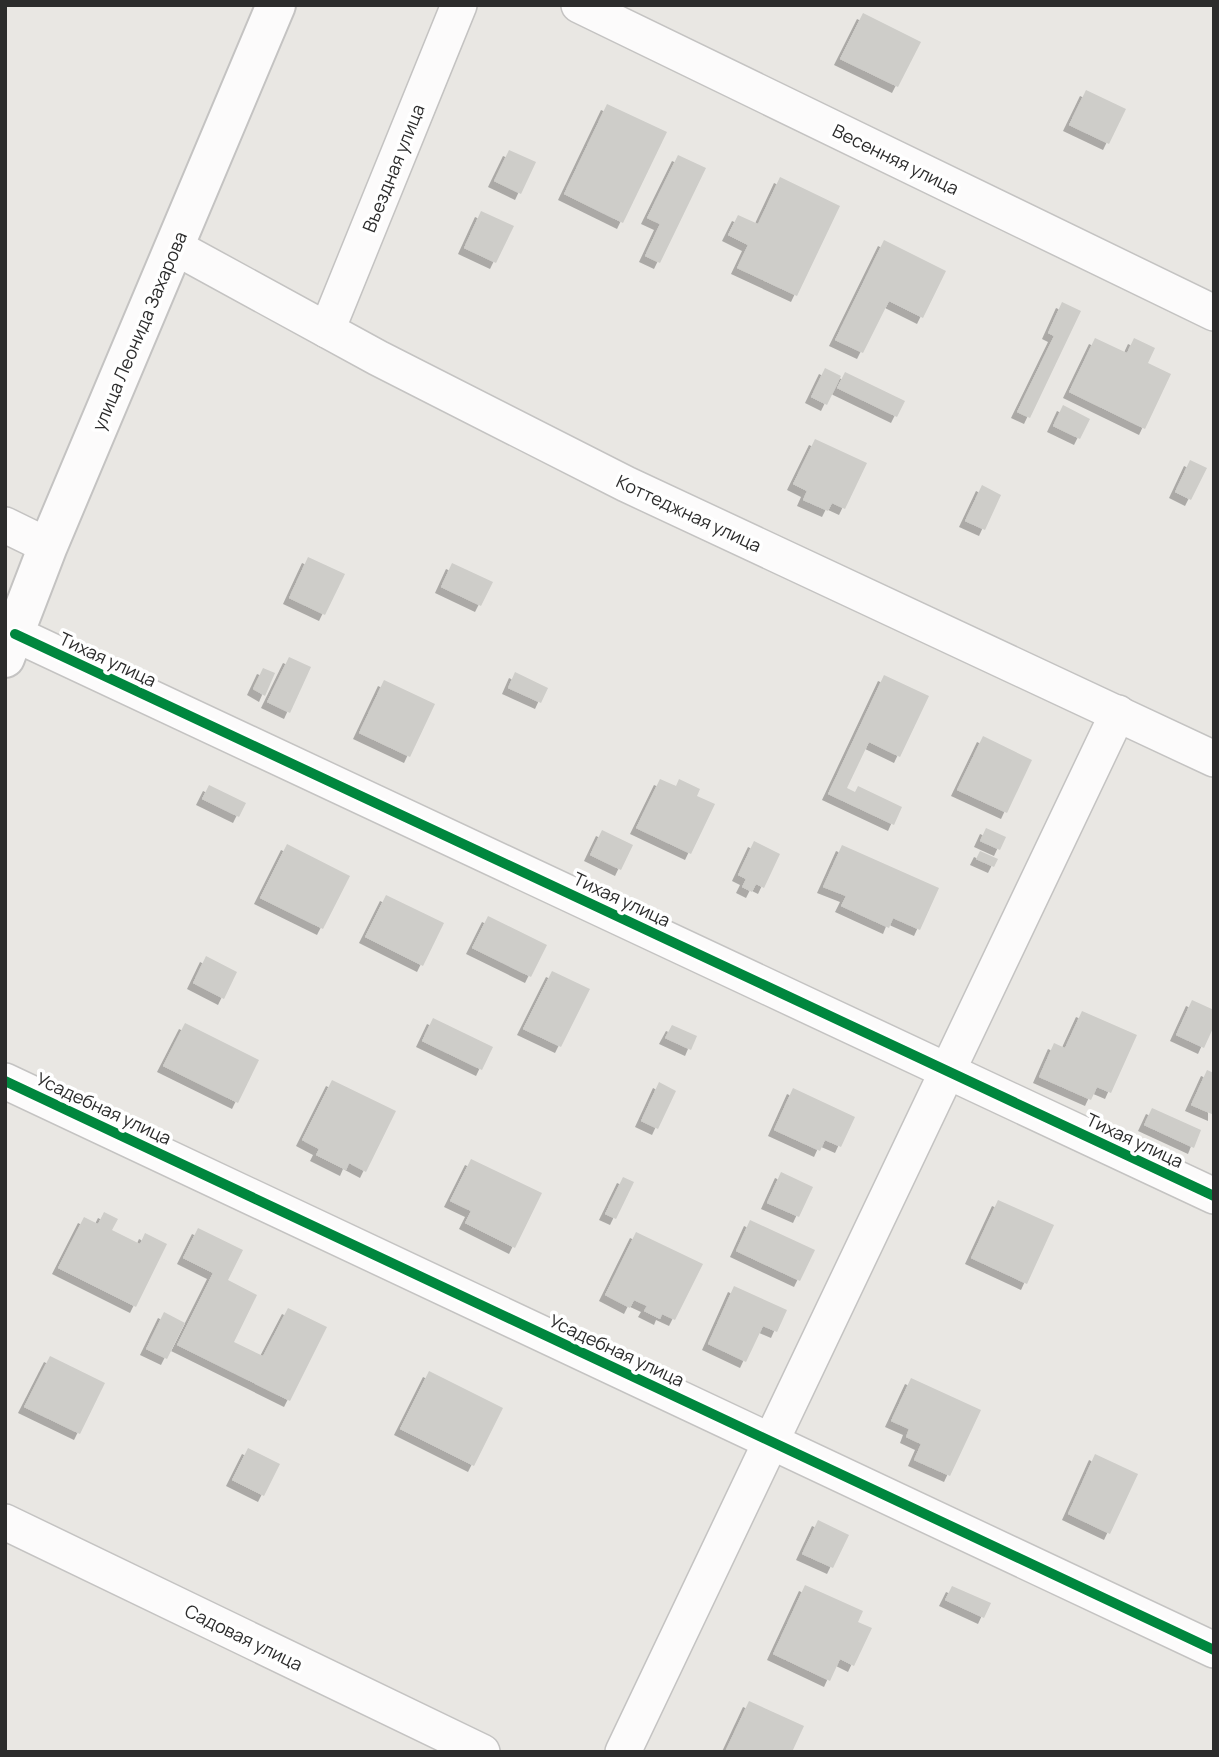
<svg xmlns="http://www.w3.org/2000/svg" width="1219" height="1757" font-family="Manrope,sans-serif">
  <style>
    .building { fill: #cecdc9; filter: url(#shadow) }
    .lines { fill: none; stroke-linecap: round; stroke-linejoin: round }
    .minor-casing { stroke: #c4c3c2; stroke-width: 38 }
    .secondary-casing { stroke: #c4c3c2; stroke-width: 42 }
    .minor { stroke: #fcfbfb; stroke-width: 35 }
    .secondary { stroke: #fcfbfb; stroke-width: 38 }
    .cycleway-casing { stroke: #fff; stroke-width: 15 }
    .cycleway { stroke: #00873e; stroke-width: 10 }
    .labels { text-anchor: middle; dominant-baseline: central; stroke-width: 7; stroke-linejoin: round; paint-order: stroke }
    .street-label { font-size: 18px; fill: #2c2c2c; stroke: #fff }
  </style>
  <defs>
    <filter id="shadow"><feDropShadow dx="-6" dy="6" stdDeviation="0" flood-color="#0004"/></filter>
  </defs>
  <rect width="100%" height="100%" fill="#e9e7e3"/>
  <g class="building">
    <polygon points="863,13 921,42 898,87 840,59"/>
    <polygon points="1086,90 1126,109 1109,144 1069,125"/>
    <polygon points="607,104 667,132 623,223 564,194"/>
    <polygon points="509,150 536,162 521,194 494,181"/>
    <polygon points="678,155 706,168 660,263 645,256 660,224 647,218"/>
    <polygon points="780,177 840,206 797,296 737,268 748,245 728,235 738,215 758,224"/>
    <polygon points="481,211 514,226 496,263 464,248"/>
    <polygon points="884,240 946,271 923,318 889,301 863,353 835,340"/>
    <polygon points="1062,302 1081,311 1030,418 1017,412 1054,336 1048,333"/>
    <polygon points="1095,338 1127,353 1134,338 1155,348 1148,363 1171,374 1145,429 1069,392"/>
    <polygon points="825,368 841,376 827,405 811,397"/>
    <polygon points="845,372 905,401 897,417 837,388"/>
    <polygon points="1063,405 1090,419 1080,439 1053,426"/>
    <polygon points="815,439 867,463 845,509 832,503 828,511 803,500 807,491 793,484"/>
    <polygon points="1190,460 1207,468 1191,500 1175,492"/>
    <polygon points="982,485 1001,495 985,530 965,521"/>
    <polygon points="308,557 345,574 325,615 289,598"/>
    <polygon points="452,563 493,582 481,606 441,587"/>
    <polygon points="289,657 311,667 290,713 267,702"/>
    <polygon points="263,668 275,673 265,696 253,689"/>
    <polygon points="515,672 548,688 541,703 508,688"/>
    <polygon points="884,675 929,696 900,757 869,742 847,788 855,792 858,786 902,807 894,825 828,794"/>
    <polygon points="384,680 435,704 410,757 359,733"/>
    <polygon points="983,736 1032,760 1007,813 957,790"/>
    <polygon points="660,779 676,786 679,779 700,789 697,796 715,804 691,854 636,828"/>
    <polygon points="209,785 246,803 239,817 202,799"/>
    <polygon points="986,828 1006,837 1000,850 980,841"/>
    <polygon points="602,830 633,845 621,870 590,855"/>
    <polygon points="754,841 780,854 764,888 756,884 752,892 742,887 746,879 738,875"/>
    <polygon points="287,844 350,876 323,929 260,898"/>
    <polygon points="842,845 939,888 920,930 893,918 889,928 841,906 846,896 823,887"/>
    <polygon points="980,851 998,859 994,867 976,859"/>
    <polygon points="386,895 444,923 423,966 365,937"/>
    <polygon points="488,916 547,945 531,977 472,948"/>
    <polygon points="206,956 237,972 224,999 193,983"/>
    <polygon points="552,971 590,989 561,1047 523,1029"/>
    <polygon points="1192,1000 1214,1010 1214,1026 1204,1048 1176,1035"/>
    <polygon points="1082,1011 1137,1035 1111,1093 1097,1087 1091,1100 1039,1077 1054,1043 1065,1048"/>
    <polygon points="433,1018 493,1047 482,1070 422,1041"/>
    <polygon points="185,1023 259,1060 238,1103 163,1066"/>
    <polygon points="672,1025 697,1036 691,1050 665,1038"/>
    <polygon points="1207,1070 1214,1073 1214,1115 1191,1105"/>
    <polygon points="332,1080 396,1111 366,1172 349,1163 346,1170 316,1155 319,1149 302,1140"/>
    <polygon points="659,1082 676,1091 658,1129 641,1121"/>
    <polygon points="793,1088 855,1117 841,1147 825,1140 820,1151 774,1130"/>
    <polygon points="1152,1108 1201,1130 1194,1148 1144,1125"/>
    <polygon points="471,1159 542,1193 515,1248 465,1223 471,1211 450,1201"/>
    <polygon points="781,1172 813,1187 799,1217 767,1203"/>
    <polygon points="623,1177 634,1182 616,1219 605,1214"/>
    <polygon points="998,1200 1054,1225 1027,1284 971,1258"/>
    <polygon points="104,1212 118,1219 112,1230 140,1244 145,1233 167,1244 136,1307 58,1268 84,1217 98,1224"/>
    <polygon points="750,1220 815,1250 800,1281 736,1251"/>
    <polygon points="198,1228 243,1250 228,1280 257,1295 234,1342 263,1356 288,1308 327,1327 290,1401 177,1345 213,1273 183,1258"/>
    <polygon points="636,1232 703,1264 675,1320 662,1314 660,1319 644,1311 647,1306 634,1300 630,1308 605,1295"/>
    <polygon points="734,1286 787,1310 777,1332 763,1326 746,1362 708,1344"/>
    <polygon points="164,1312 185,1323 167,1359 146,1349"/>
    <polygon points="50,1356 105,1383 80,1434 24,1407"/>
    <polygon points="429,1371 503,1408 474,1466 400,1429"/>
    <polygon points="911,1378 981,1410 950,1476 914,1460 921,1444 906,1437 909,1429 891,1421"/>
    <polygon points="248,1448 280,1464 264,1496 232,1480"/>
    <polygon points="1095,1454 1138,1474 1110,1534 1068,1514"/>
    <polygon points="818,1520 849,1535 833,1568 802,1554"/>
    <polygon points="805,1585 863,1611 858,1622 872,1628 854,1666 840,1659 830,1681 773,1654"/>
    <polygon points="952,1586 991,1603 984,1618 945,1600"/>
    <polygon points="749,1701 804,1726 792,1752 725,1752"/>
  </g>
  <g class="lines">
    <g class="minor-casing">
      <g id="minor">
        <polyline points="579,5 1214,313"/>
        <polyline points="175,247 378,358 626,484 1214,759"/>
        <polyline points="327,330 459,5"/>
        <polyline points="5,525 48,546"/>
        <polyline points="15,634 1214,1196"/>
        <polyline points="5,1081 1214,1650"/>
        <polyline points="5,1522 482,1752"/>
        <polyline points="623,1752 1118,713"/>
      </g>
    </g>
    <g class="secondary-casing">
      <polyline id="secondary" points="5,658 48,546 276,5"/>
    </g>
    <use href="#minor" class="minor"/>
    <use href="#secondary" class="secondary"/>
    <g class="cycleway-casing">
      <g id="cycleway">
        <polyline points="15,634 1214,1196"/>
        <polyline points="5,1081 1214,1650"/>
      </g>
    </g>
    <use href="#cycleway" class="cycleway"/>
  </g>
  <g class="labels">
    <g class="street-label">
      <text transform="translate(896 159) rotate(26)">Весенняя улица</text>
      <text transform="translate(393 168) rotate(-68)">Въездная улица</text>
      <text transform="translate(139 331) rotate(-67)">улица Леонида Захарова</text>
      <text transform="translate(689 513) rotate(25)">Коттеджная улица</text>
      <text transform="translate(108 659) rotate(25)">Тихая улица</text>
      <text transform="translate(622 899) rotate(25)">Тихая улица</text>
      <text transform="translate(104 1108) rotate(25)">Усадебная улица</text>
      <text transform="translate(1135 1140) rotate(25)">Тихая улица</text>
      <text transform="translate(617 1350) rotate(25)">Усадебная улица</text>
      <text transform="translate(244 1637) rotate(26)">Садовая улица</text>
    </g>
  </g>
  <rect width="1219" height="1757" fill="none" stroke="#2c2c2c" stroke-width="14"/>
</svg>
